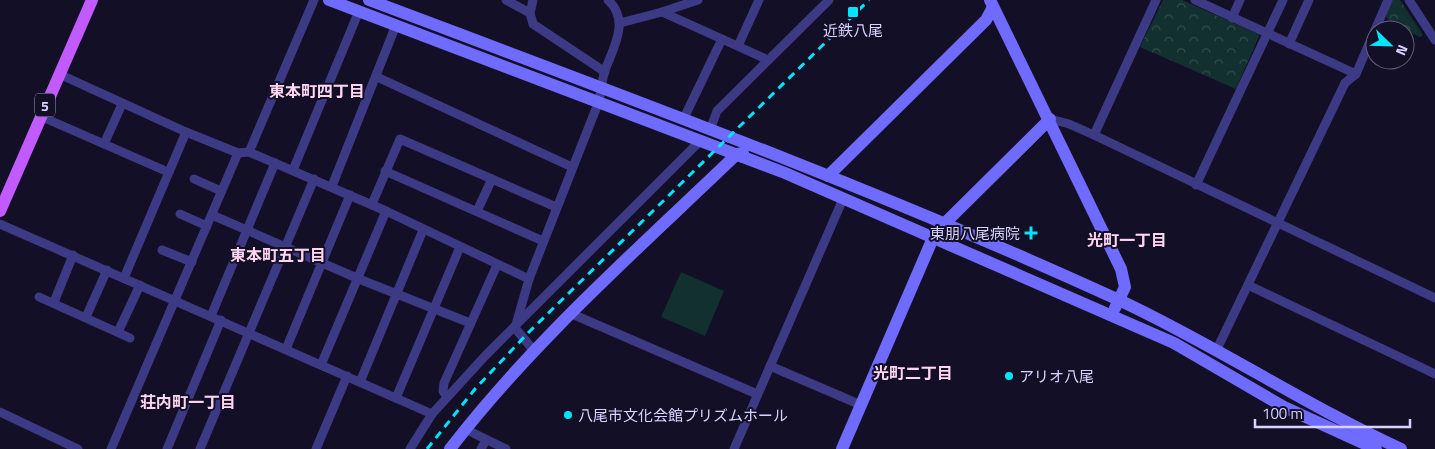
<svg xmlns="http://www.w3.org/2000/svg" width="1435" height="449" font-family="'Titillium Web','Noto Sans JP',sans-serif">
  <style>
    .park { fill: url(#park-crowns) }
    .garden { fill: #12302f }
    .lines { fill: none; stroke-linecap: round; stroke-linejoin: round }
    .street { stroke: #3d3a85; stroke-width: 9 }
    .secondary { stroke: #6f6bff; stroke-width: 12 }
    .primary { stroke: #c25bff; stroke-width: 12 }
    .rail { stroke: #00e5ff; stroke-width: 3; stroke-dasharray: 8 6; stroke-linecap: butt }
    .poi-dot { fill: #00e5ff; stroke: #130f26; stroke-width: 2 }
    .labels { text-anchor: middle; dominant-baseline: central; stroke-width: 4; stroke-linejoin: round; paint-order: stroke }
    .shield { fill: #130f26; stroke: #9e99be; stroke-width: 1 }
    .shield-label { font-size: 14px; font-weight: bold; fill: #d9d4ff }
    .poi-label { font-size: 15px; fill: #d9d4ff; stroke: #130f26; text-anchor: start }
    .neighbourhood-label { font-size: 16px; font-weight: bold; fill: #ffd6f0; stroke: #130f26 }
  </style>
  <defs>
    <pattern id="park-crowns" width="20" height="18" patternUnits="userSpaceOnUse" patternTransform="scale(1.25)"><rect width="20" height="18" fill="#12302f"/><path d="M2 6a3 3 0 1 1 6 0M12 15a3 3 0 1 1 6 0" fill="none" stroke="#344d4e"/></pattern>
  </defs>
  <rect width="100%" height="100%" fill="#130f26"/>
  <g class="park">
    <polygon points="1163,0 1182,0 1258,34 1259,36 1236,89 1140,47"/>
    <polygon points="1392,0 1400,0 1423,35 1420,37 1391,24 1386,16"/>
  </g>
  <polygon class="garden" points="681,272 724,291 705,336 661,317"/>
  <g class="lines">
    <g class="street">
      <polyline points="506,0 530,13"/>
      <polyline points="533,0 530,13 533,24 605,72"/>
      <polyline points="1195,0 1356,74"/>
      <polyline points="1409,0 1435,40"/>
      <polyline points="662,12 698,0"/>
      <polyline points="1232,18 1240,0"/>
      <polyline points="620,23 662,12 722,39"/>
      <polyline points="1375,30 1388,0"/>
      <polyline points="1289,44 1309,0"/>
      <polyline points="738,46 759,0"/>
      <polyline points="59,74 186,132 238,153 249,152 386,211 529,279"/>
      <polyline points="377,77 572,167"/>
      <polyline points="40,116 168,172"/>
      <polyline points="1050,119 1069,124 1094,135 1435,298"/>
      <polyline points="683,120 722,39 768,60"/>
      <polyline points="710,130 717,111 829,0"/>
      <polyline points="1094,135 1156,0"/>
      <polyline points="104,144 122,104"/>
      <polyline points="249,152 314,0"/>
      <polyline points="293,170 359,11"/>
      <polyline points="385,171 543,241"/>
      <polyline points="194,179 221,191"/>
      <polyline points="1196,185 1283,0"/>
      <polyline points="332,186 396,25"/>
      <polyline points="372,204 400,139 556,207"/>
      <polyline points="477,211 492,179"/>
      <polyline points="180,214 207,226"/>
      <polyline points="212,215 359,279 470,323"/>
      <polyline points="0,224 432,414"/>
      <polyline points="162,250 192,262"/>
      <polyline points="124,278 186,132"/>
      <polyline points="1248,285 1435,374"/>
      <polyline points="39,297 130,338"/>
      <polyline points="54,302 73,255"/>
      <polyline points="572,314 757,394"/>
      <polyline points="211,316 275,163"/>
      <polyline points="86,317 107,270"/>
      <polyline points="118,332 140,285"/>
      <polyline points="286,349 350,195"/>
      <polyline points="1216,351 1345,83 1356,74 1375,30"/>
      <path d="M535,352L515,328L529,279L599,101C601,91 602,80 605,70C614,47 630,20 608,0"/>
      <polyline points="321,365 386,211"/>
      <polyline points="770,366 861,405"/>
      <polyline points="360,382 423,230"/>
      <polyline points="447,397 443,391 444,383 497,265"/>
      <polyline points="396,398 460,247"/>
      <polyline points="0,412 78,449"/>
      <polyline points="465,429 506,449"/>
      <polyline points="111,449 238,153"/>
      <polyline points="167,449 221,320"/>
      <polyline points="200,449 314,179"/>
      <polyline points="316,449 347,376"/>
      <polyline points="410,449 432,414 485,356 701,140"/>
      <polyline points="481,449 486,440"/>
      <polyline points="734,449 843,199"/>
    </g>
    <g class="secondary">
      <polyline points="329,0 785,173 1174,343 1284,407 1376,449"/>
      <path d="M369,0C621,95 875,188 1121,301C1217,346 1305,405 1401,449"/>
      <polyline points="990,0 1121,269 1125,287 1115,308"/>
      <polyline points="828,176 986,20 993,7"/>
      <path d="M450,449C533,341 639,248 737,154L743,153"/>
      <polyline points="842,449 933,238 943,225 1050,119"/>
    </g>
    <polyline class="primary" points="0,211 92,0"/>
    <polyline class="rail" points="427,449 475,389 529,332 869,0"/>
  </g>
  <g class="poi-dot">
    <rect x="847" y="6" width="12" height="12" rx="2.5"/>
    <path d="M1028.5 225.5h5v5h5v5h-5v5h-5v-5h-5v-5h5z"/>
    <circle cx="1009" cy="376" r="5"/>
    <circle cx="568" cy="415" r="5"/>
  </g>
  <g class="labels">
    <rect class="shield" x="35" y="93.5" width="20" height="23" rx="4"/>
    <g class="shield-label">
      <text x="45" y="105">5</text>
    </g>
    <g class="poi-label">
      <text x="853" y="30" text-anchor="middle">近鉄八尾</text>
      <text x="1020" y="233" text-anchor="end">東朋八尾病院</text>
      <text x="1019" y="376">アリオ八尾</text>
      <text x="578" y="415">八尾市文化会館プリズムホール</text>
    </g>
    <g class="neighbourhood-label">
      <text x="317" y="91">東本町四丁目</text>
      <text x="1127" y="240">光町一丁目</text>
      <text x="278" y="255">東本町五丁目</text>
      <text x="913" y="373">光町二丁目</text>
      <text x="188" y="402">荘内町一丁目</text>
    </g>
  </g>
  <g transform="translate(1390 45) rotate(113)"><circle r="24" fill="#130f26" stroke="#625e7d"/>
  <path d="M0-4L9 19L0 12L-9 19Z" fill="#00e5ff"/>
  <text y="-8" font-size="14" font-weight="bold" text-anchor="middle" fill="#d9d4ff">N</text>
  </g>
  <path d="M1255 419v8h155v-8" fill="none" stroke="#d9d4ff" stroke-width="2.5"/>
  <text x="1262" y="419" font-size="15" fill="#d9d4ff" stroke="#130f26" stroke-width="4" paint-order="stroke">100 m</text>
</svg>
